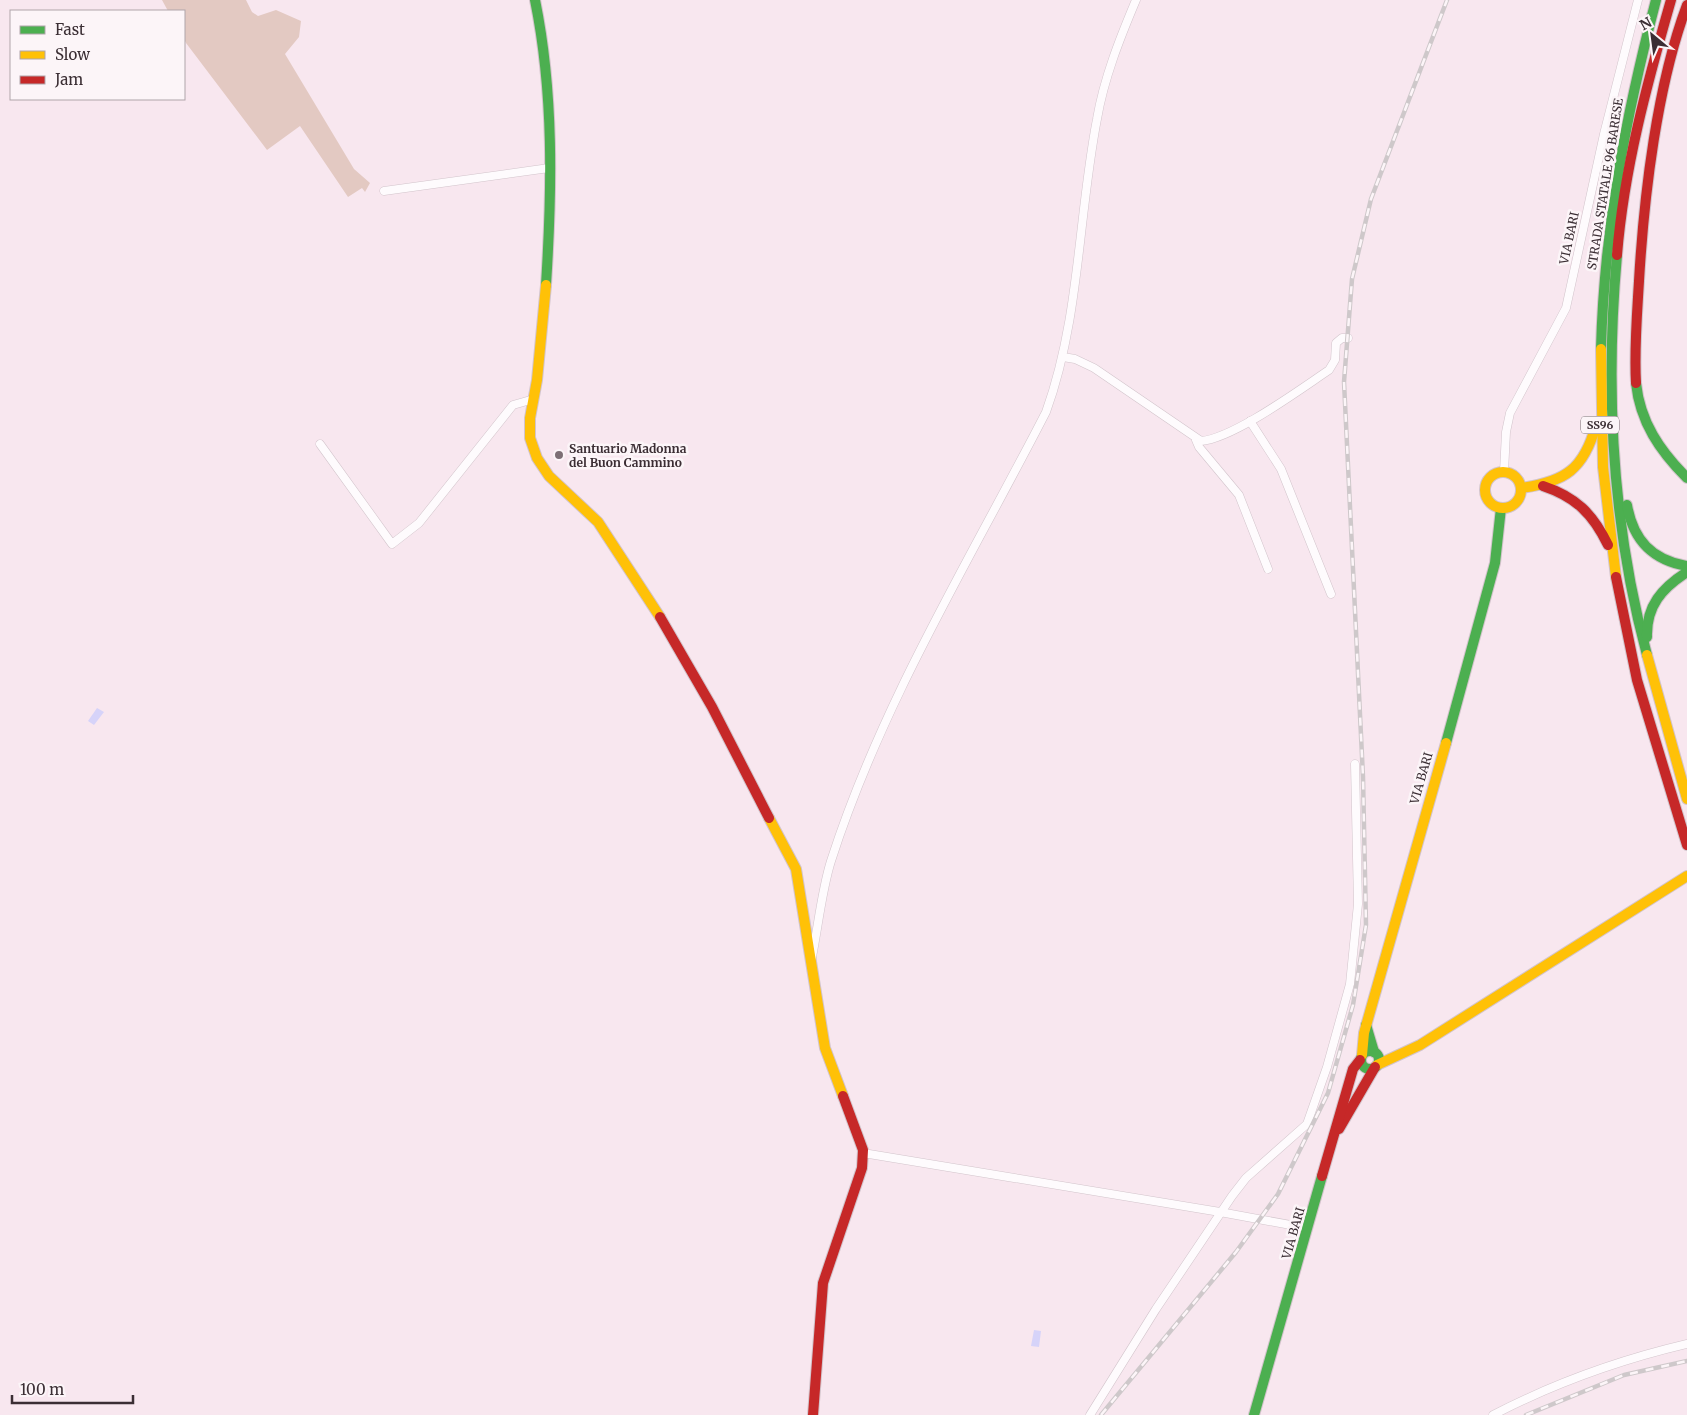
<svg xmlns="http://www.w3.org/2000/svg" width="1687" height="1415" font-family="Merriweather,serif">
  <style>
    .green { fill: #e3c9c2 }
    .water { fill: #d6d3f9 }
    .lines { fill: none; stroke-linecap: round; stroke-linejoin: round }
    .street-casing { stroke: #d2c4cb; stroke-width: 9 }
    .fast-casing { stroke: #d2c4cb; stroke-width: 12 }
    .slow-casing { stroke: #d2c4cb; stroke-width: 12 }
    .jam-casing { stroke: #d2c4cb; stroke-width: 12 }
    .street { stroke: #fefbfd; stroke-width: 8 }
    .fast { stroke: #4caf50; stroke-width: 10 }
    .slow { stroke: #ffc107; stroke-width: 10 }
    .jam { stroke: #c62828; stroke-width: 10 }
    .rail-casing { stroke: #cec8ca; stroke-width: 4.5 }
    .rail { stroke: #fcf5f8; stroke-width: 2.5; stroke-dasharray: 8; stroke-linecap: butt }
    .poi-dot { fill: #7d6f75; stroke: #fcf5f8; stroke-width: 2 }
    .labels { text-anchor: middle; dominant-baseline: central; stroke-width: 5; stroke-linejoin: round; paint-order: stroke }
    .shield { fill: #fcf5f8; stroke: #756a6f; stroke-width: 1 }
    .shield-label { font-size: 11px; font-weight: bold; fill: #3b2e34 }
    .street-label { font-size: 12px; fill: #3b2e34; stroke: #fcf5f8 }
    .poi-label { font-size: 12px; font-weight: bold; fill: #3b2e34; stroke: #fcf5f8; text-anchor: start }
  </style>
  <rect width="100%" height="100%" fill="#f8e7ef"/>
  <polygon class="green" points="162,0 246,0 252,12 258,16 276,10 301,21 299,37 285,54 354,169 370,183 365,192 362,188 348,197 300,126 267,150 186,43 184,39 184,11 168,11"/>
  <g class="water">
    <polygon points="97,708 104,712 94,725 88,721"/>
    <polygon points="1034,1330 1041,1331 1039,1347 1031,1346"/>
  </g>
  <g class="lines">
    <g class="street-casing">
      <g id="street">
        <polyline points="384,191 549,168"/>
        <path d="M1063,357L1075,359L1094,368L1201,441C1234,438 1299,390 1329,370L1335,360L1336,343L1342,338H1348"/>
        <polyline points="1250,421 1281,469 1331,594"/>
        <polyline points="1196,440 1199,447 1239,495 1268,569"/>
        <polyline points="320,444 392,544 419,523 513,405 534,399"/>
        <polyline points="1504,472 1506,432 1510,413 1566,308 1604,134 1638,0"/>
        <path d="M812,957C818,927 822,889 831,861C882,702 970,560 1046,412C1080,318 1078,217 1097,119C1104,78 1120,38 1136,0"/>
        <polyline points="863,1153 1220,1212 1307,1228"/>
        <polyline points="1090,1415 1156,1309 1232,1196 1246,1178 1307,1124 1327,1067 1350,984 1358,904 1355,764"/>
        <path d="M1493,1415C1555,1383 1619,1360 1687,1344"/>
      </g>
    </g>
    <g class="fast-casing">
      <g id="fast">
        <path d="M535,0C554,93 552,190 546,285"/>
        <path d="M1617,255C1605,389 1612,525 1647,655"/>
        <path d="M1601,349C1604,230 1626,115 1656,0"/>
        <path d="M1636,383C1640,422 1660,451 1687,478"/>
        <path d="M1627,505C1633,540 1652,560 1687,566"/>
        <path d="M1647,637C1646,606 1662,588 1687,572"/>
        <polyline points="1446,743 1495,563 1501,508"/>
        <polyline points="1366,1025 1374,1052"/>
        <circle cx="1370" cy="1060" r="9"/>
        <polyline points="1254,1415 1322,1176"/>
      </g>
    </g>
    <g class="slow-casing">
      <g id="slow">
        <polyline points="546,285 537,380 530,418 530,438 537,458 549,476 598,522 660,617"/>
        <polyline points="1601,349 1603,467 1616,577"/>
        <circle cx="1503" cy="490" r="18"/>
        <path d="M1521,488C1565,482 1584,469 1596,425"/>
        <polyline points="1647,655 1687,799"/>
        <polyline points="769,818 796,869 825,1048 843,1096"/>
        <polyline points="1362,1055 1364,1033 1446,743"/>
        <polyline points="1377,1065 1420,1045 1687,876"/>
      </g>
    </g>
    <g class="jam-casing">
      <g id="jam">
        <path d="M1617,255C1624,168 1647,84 1671,0"/>
        <path d="M1636,383C1634,350 1637,315 1639,281C1644,195 1657,85 1687,5"/>
        <path d="M1543,486C1576,497 1593,514 1608,545"/>
        <polyline points="1616,577 1637,680 1687,845"/>
        <polyline points="660,617 712,707 769,818"/>
        <polyline points="1339,1129 1375,1067"/>
        <polyline points="1322,1176 1353,1069 1360,1060"/>
        <polyline points="813,1415 823,1283 862,1168 863,1150 843,1096"/>
      </g>
    </g>
    <use href="#street" class="street"/>
    <use href="#fast" class="fast"/>
    <use href="#slow" class="slow"/>
    <use href="#jam" class="jam"/>
    <g class="rail-casing">
      <g id="rail">
        <polyline points="1101,1415 1236,1252 1278,1194 1328,1093 1353,1005 1366,925 1363,777 1344,382 1352,279 1371,199 1447,0"/>
        <polyline points="1526,1415 1624,1375 1687,1361"/>
      </g>
    </g>
    <use href="#rail" class="rail"/>
  </g>
  <circle class="poi-dot" cx="559" cy="455" r="5"/>
  <g class="labels">
    <rect class="shield" x="1581" y="416.5" width="38" height="17" rx="4"/>
    <g class="shield-label">
      <text x="1600" y="425">SS96</text>
    </g>
    <g class="street-label">
      <text transform="translate(1605 184) rotate(-81)">STRADA STATALE 96 BARESE</text>
      <text transform="translate(1569 238) rotate(-78)">VIA BARI</text>
      <text transform="translate(1421 778) rotate(-74)">VIA BARI</text>
      <text transform="translate(1293 1233) rotate(-74)">VIA BARI</text>
    </g>
    <g class="poi-label">
      <text x="569" y="448">Santuario Madonna<tspan x="569" dy="14">del Buon Cammino</tspan></text>
    </g>
  </g>
  <rect x="10" y="10" width="175" height="90" fill="#fcf5f8" stroke="#afa5aa"/>
  <rect x="20" y="26" width="25" height="8" fill="#4caf50" stroke="#afa5aa"/>
  <text x="55" y="35" font-size="15" fill="#3b2e34">Fast</text>
  <rect x="20" y="51" width="25" height="8" fill="#ffc107" stroke="#afa5aa"/>
  <text x="55" y="60" font-size="15" fill="#3b2e34">Slow</text>
  <rect x="20" y="76" width="25" height="8" fill="#c62828" stroke="#afa5aa"/>
  <text x="55" y="85" font-size="15" fill="#3b2e34">Jam</text>
  <g transform="translate(1652 35) rotate(331)" stroke="#fcf5f8" stroke-width="4" paint-order="stroke">
  <path d="M0-4L9 19L0 12L-9 19Z" fill="#3b2e34"/>
  <text y="-8" font-size="14" font-weight="bold" text-anchor="middle" fill="#3b2e34">N</text>
  </g>
  <path d="M12 1395v8h121v-8" fill="none" stroke="#3b2e34" stroke-width="2.5"/>
  <text x="20" y="1395" font-size="15" fill="#3b2e34" stroke="#fcf5f8" stroke-width="4" paint-order="stroke">100 m</text>
</svg>
